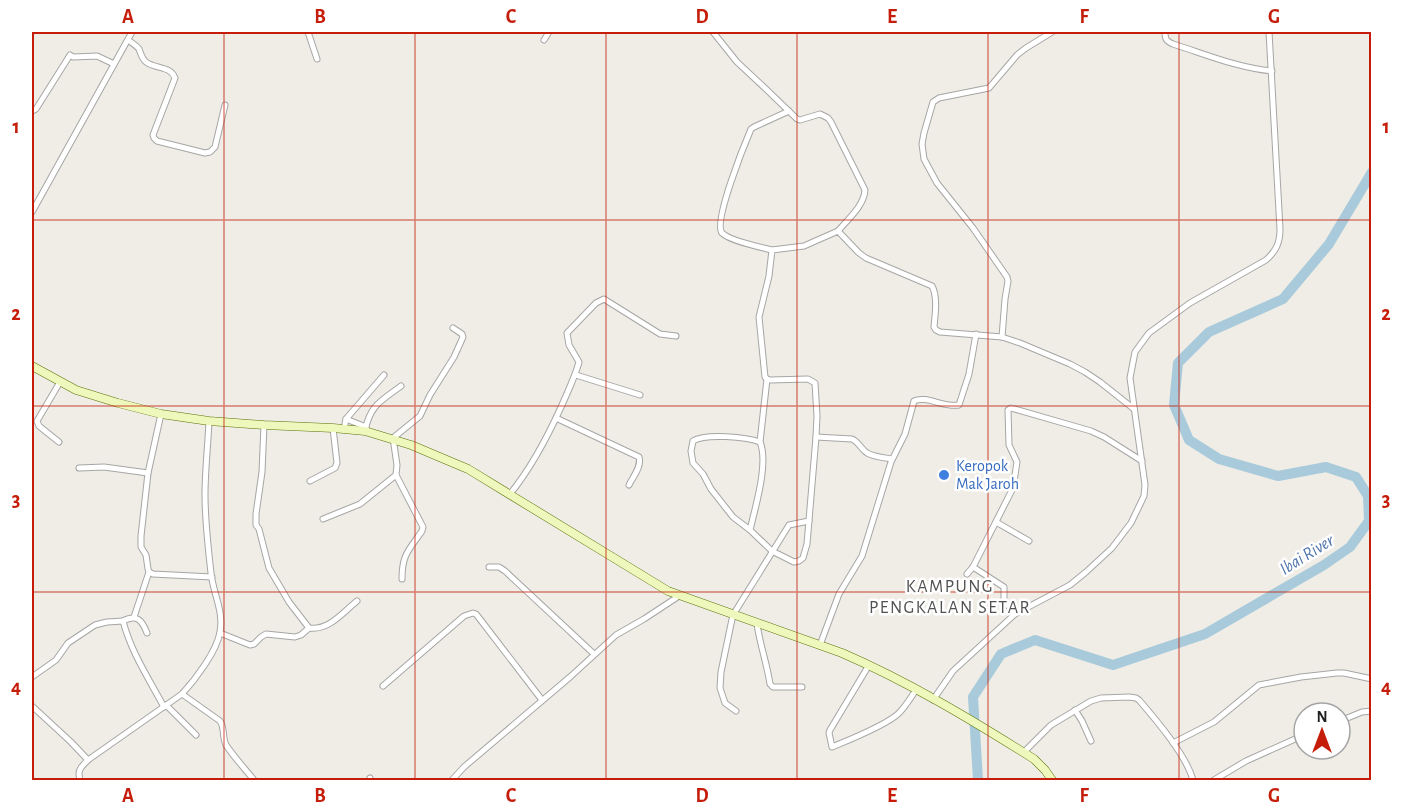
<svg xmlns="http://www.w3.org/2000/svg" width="1403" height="812" font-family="'Alegreya Sans',sans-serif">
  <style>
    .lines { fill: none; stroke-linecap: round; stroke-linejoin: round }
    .river { stroke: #a8cadb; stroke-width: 10 }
    .street-casing { stroke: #a6a6a6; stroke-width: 7 }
    .secondary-casing { stroke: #5c720a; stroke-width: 9 }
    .street { stroke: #fff; stroke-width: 5 }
    .secondary { stroke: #eef7bc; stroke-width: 8 }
    .grid { fill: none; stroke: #c51d09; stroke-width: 1.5; stroke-opacity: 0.55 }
    .shop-dot { fill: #3f7fe0; stroke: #fff; stroke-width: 2 }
    .labels { text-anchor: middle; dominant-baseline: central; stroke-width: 5; stroke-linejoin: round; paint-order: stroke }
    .shop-label { font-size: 16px; fill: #366cbe; stroke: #fff; text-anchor: start }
    .water-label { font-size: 18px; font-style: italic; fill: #4f74ab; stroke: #fff }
    .neighbourhood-label { font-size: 18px; letter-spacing: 1.5px; fill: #525252; stroke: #fff }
    .neatline { fill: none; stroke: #c51d09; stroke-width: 2 }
    .grid-label { font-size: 20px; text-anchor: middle; font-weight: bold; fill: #c51d09 }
  </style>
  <rect width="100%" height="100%" fill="#efede6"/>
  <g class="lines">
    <polyline class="river" points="978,780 973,697 1001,654 1035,640 1113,665 1205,634 1324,565 1350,547 1369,521 1368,496 1356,477 1326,467 1278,476 1219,459 1189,440 1174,405 1178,363 1209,332 1283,299 1329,244 1372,172"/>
    <g class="street-casing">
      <g id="street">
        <polyline points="308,32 317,59"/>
        <path d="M713,32L737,62L767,90L797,119L800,120L820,114L828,118L831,122L865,190C864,206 848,219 838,231"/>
        <path d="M1165,32C1165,39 1166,41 1173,44C1205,54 1238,68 1272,71"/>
        <path d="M128,40C132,43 136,45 139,49C141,54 142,59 146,62C155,69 171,66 175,78L153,135L154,138L157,141L205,153L210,152L215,147L225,105"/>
        <polyline points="544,40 549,32"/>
        <polyline points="32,111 36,109 70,55 73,57 97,56 114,64"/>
        <polyline points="32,212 132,32"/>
        <path d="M772,250C760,247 730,241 722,233C713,222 745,143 751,129L754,127L789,111"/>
        <polyline points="1002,337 1005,299 1008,281 1007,277 973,228 937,183 924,159 922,144 924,133 933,102 939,98 989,88 1017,55 1026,48 1052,32"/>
        <polyline points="576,375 640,395"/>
        <polyline points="161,414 148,473 141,536 141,547 146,555 148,569 149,572 153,574 212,577"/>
        <path d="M556,418L639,457C642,466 633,477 629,485"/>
        <polyline points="346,419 366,427"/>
        <path d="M264,425L262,472L256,514V525L259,529L269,568L289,602L309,628C329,631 343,612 357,601"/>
        <polyline points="344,429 346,419 384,375"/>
        <path d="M365,431C370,405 381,401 401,386"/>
        <path d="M816,437L852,439C859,442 861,449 867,453C874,457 885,458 892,459"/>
        <polyline points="59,442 39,426 37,421 60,382"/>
        <polyline points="760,442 767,379"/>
        <polyline points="79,468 104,467 148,473"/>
        <path d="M396,475L423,527L422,531C409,550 402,554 402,579"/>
        <polyline points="310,481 335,468 337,463 333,428"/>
        <path d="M510,494C532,467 548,436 562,405C568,391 575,377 579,362L569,345L567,333L596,303L604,299L660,334L676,336"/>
        <polyline points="323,519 360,504 396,475 397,465 393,438 420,416 430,395 454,357 463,337 462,334 453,328"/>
        <polyline points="996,522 1029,541"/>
        <path d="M750,530C755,508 769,463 760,442C746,437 706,433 693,441L691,451L693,463L703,474L711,489L733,517L750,530L772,551L794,562L799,561L803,558L807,544L816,437L817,416L815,383L808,379L770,380L767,379L765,377L759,317L769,276L772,250L804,246L838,231L859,253L866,258L932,286C938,297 935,315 934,327L936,330L940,332L1002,337L1020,343L1070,364L1085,372L1100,382L1134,409"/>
        <polyline points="489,567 499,567 505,571 594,654"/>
        <polyline points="973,567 1004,587 1004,601 1015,614"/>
        <polyline points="967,574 973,567 1013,488 1017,462 1009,445 1008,410 1011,408 1091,431 1104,437 1142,461"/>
        <polyline points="134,617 149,572"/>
        <path d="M757,624C760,645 767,664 770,684L773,687H802"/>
        <path d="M147,633C142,620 137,614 123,621C131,652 149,679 164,707"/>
        <polyline points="220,633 250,645 254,644 261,637 266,634 295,637 301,635 309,628"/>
        <path d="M820,645L839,594L862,556L891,462L905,434L914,401C926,395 944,408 959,405L969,374L976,334"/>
        <path d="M869,665L830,730L829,733L832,747C849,740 887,725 899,713C906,706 911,697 916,690"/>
        <polyline points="32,677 56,660 68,643 95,625 107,622 123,621"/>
        <polyline points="383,686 464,616 473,613 476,614 542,700"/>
        <path d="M182,694L220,721C225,728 222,737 226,745C234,757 245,769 254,780"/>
        <path d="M933,700L953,671L1015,614L1070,585L1086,572L1112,548L1131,523L1144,496L1145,485L1130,378L1135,352L1149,333L1190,303L1266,260C1276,251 1280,243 1280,229L1269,32"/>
        <polyline points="166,705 196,735"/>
        <polyline points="32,706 71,742 88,760"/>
        <polyline points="1075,710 1082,721 1091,741"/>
        <polyline points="736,711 725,703 720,688 721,672 731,624 733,615 789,525 809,521"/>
        <polyline points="1340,721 1362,712 1372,711"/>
        <polyline points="1173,743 1214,722 1259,685 1301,677 1337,673 1344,673 1372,679"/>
        <path d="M1024,752L1051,725L1091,701L1101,698L1129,697L1136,698L1139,700C1157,721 1186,755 1193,780"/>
        <polyline points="370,778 371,780"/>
        <path d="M80,780C77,770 81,767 88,760L182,694C195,680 217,651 220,632C224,611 213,593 211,573C208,547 205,521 205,495C205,470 208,445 209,421"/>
        <polyline points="452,780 464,767 570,677 616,635 644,619 679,596"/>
        <polyline points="1214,780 1246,761 1304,735"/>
      </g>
    </g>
    <g class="secondary-casing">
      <path id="secondary" d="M32,366L76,390L118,403L161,414L209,421L264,425L333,428L365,431L411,445L468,469L668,591L842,653C909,682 972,720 1034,759L1045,770L1052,780"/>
    </g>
    <use href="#street" class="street"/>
    <use href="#secondary" class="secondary"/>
  </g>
  <path class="grid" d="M224,32V780M415,32V780M606,32V780M797,32V780M988,32V780M1179,32V780M32,220H1372M32,406H1372M32,592H1372"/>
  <circle class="shop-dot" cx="944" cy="475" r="6"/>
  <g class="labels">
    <g class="shop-label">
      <text x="956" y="466">Keropok<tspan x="956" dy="18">Mak Jaroh</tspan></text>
    </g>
    <g class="water-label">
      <text transform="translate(1307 555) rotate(-32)">Ibai River</text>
    </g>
    <g class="neighbourhood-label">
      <text x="950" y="587">KAMPUNG<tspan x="950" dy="21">PENGKALAN SETAR</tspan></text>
    </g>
  </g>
  <rect width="1403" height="812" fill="none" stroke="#ffffff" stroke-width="66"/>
  <g transform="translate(1322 731)"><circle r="28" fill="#ffffff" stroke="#a5a5a5" stroke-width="1.5"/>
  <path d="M0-4.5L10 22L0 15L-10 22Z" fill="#c51d09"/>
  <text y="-9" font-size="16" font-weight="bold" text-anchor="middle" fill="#1f1f1f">N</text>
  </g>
  <rect x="33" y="33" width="1337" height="746" class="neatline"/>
  <g class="grid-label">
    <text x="128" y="23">A</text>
    <text x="320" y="23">B</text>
    <text x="511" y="23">C</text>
    <text x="702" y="23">D</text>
    <text x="892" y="23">E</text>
    <text x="1084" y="23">F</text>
    <text x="1274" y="23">G</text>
    <text x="16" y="133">1</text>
    <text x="1386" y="133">1</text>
    <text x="16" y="320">2</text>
    <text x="1386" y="320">2</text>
    <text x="16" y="506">3</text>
    <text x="1386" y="506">3</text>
    <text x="16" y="693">4</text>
    <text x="1386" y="693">4</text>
    <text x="128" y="802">A</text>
    <text x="320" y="802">B</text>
    <text x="511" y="802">C</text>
    <text x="702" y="802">D</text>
    <text x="892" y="802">E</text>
    <text x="1084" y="802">F</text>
    <text x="1274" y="802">G</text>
  </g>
</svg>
